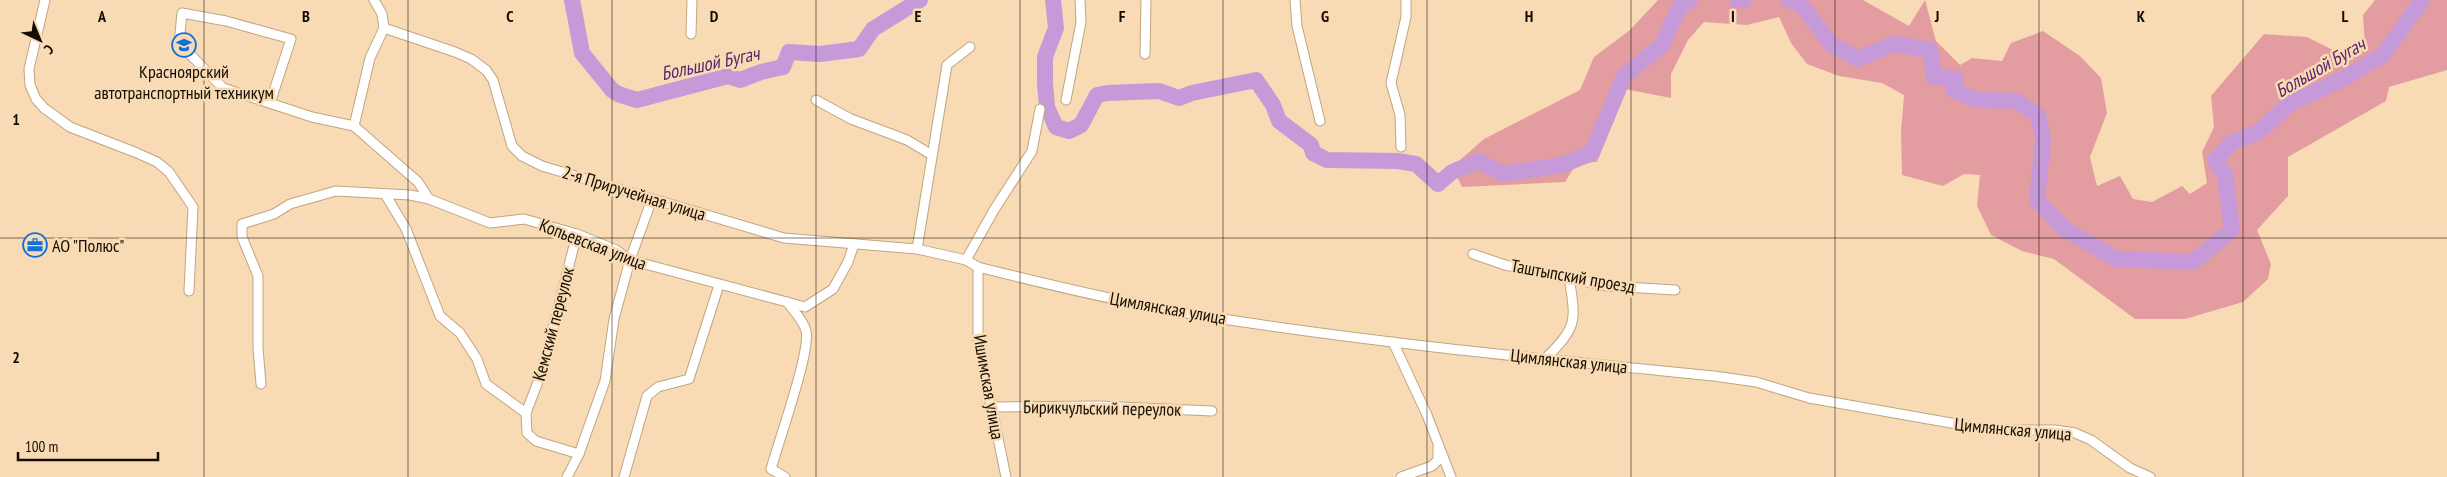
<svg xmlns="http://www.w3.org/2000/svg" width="2447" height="477" font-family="'PT Sans Narrow',sans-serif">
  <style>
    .green { fill: #e39da1 }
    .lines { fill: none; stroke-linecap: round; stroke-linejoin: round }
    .river { stroke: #c69ad9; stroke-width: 16 }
    .minor-casing { stroke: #c1a57f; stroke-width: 11 }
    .minor { stroke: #fff; stroke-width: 9 }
    .grid { fill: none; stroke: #150c01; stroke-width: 1; stroke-opacity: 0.55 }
    .labels { text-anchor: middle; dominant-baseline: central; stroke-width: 5; stroke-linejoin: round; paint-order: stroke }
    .poi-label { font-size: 18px; fill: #150c01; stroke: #f8dbb4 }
    .street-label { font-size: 18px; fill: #150c01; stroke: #f8dbb4 }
    .water-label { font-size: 19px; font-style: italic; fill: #5a246e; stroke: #f8dbb4 }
    .grid-label { font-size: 16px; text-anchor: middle; font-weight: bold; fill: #150c01; stroke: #f8dbb4; stroke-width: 5; stroke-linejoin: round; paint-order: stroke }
  </style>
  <rect width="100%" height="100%" fill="#f8dbb4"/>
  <polygon class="green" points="1658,0 1863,0 1909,26 1925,0 1936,41 1960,65 1972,58 2002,61 2011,43 2043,31 2080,56 2101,78 2107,113 2090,157 2097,186 2120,176 2133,199 2152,202 2182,186 2190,194 2207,183 2202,152 2214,127 2211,96 2264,34 2307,37 2343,55 2365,50 2363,15 2375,0 2447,0 2447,70 2389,87 2386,101 2288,157 2288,196 2257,230 2271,264 2268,279 2243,302 2185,319 2135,319 2054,259 2022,251 1991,235 1977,206 1980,175 1964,174 1943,186 1902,175 1901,132 1904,95 1882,83 1839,76 1807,64 1791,43 1779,17 1747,25 1704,22 1688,40 1671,74 1671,98 1625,89 1597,162 1577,163 1565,182 1462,187 1452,167 1484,139 1580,90 1594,57 1630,30"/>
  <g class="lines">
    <g class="river">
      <polyline points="572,0 582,53 612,90 618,94 637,100 728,76 740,80 761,72 783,67 789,52 820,54 859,49 873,29 920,0"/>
      <polyline points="1053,0 1056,28 1045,57 1045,83 1047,107 1056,127 1069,131 1081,125 1097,95 1107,93 1159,91 1179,98 1192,93 1256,80 1273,105 1279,121 1311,145 1313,153 1327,160 1398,161 1416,164 1438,184 1452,172 1478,161 1503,174 1562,165 1592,153 1624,76 1662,45 1679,8 1690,0"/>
      <polyline points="1737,0 1744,0"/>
      <polyline points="1789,0 1801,4 1831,44 1858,59 1894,44 1930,50 1934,77 1956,79 1953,90 1977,100 2016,101 2038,115 2043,139 2037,200 2063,228 2116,259 2193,262 2232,230 2225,174 2215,161 2232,142 2259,132 2289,104 2341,80 2383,55 2422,0"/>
    </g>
    <g class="minor-casing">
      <g id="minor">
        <polyline points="45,0 29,69 30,85 36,99 44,108 70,127 137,153 157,162 169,172 193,207 189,291"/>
        <path d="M374,0L382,14L384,28L455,52L471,59L486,70L493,80L512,146L522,156L542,166L784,238L917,249L966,260L978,267C1053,286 1128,304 1204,316C1373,343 1544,359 1714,376L1756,382L1809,398L1991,430H2055L2075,433L2091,440L2130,468L2150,477"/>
        <polyline points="1295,0 1297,26 1320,121"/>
        <polyline points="384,28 370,58 354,126 418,182 429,199 490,223 524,219 577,234 616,250 630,260 787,302"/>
        <polyline points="691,34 692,0"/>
        <polyline points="1145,54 1146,0"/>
        <polyline points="816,100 851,119 907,140 932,155"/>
        <polyline points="1066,100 1081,22 1080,0"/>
        <polyline points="270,103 291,39 226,21 182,13 179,43 223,88 312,117 354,126"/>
        <polyline points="1401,147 1400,115 1391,83 1406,17 1406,0"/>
        <polyline points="385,194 406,229 440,316 460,333 477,359 486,384 526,413 527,433 536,441 579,454"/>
        <polyline points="917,249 947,65 970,47"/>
        <polyline points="1473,254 1505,265 1607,286 1675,290"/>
        <polyline points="966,260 994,210 1032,151 1040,109"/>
        <polyline points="978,267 978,341 1006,477"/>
        <polyline points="1393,342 1427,415 1451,477"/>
        <path d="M1545,359C1578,326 1576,322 1569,277"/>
        <polyline points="261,384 258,348 258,276 242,237 242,224 274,214 290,204 336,191 410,195 429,199"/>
        <polyline points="992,407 1098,406 1212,411"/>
        <polyline points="526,413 541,374 577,234"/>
        <polyline points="567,477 579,454 605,381 614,319 630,260 652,199"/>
        <polyline points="624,477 647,396 658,387 689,379 719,285"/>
        <path d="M785,477L771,469C778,443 811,351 806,331C804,321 793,310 787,302L805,307L833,289L848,262L854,244"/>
        <polyline points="1401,477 1432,466 1438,460 1438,447"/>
      </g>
    </g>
    <use href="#minor" class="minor"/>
  </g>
  <path class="grid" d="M204,0V477M408,0V477M612,0V477M816,0V477M1020,0V477M1223,0V477M1427,0V477M1631,0V477M1835,0V477M2039,0V477M2243,0V477M0,238H2447"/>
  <defs>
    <g id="university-ring" transform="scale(1.25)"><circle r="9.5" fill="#f8dbb4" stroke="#0f72da" stroke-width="1.5"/><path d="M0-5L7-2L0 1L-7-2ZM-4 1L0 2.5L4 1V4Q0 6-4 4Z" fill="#0f72da"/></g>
    <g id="office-ring" transform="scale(1.25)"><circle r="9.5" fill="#f8dbb4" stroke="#0f72da" stroke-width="1.5"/><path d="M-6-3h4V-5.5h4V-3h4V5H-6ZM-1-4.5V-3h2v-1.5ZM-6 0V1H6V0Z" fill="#0f72da"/></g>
  </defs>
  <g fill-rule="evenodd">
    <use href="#university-ring" x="184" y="45"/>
    <use href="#office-ring" x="35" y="245"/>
  </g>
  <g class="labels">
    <g class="poi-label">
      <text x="184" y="71">Красноярский<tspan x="184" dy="21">автотранспортный техникум</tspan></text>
      <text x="52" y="245" text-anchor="start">АО "Полюс"</text>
    </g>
    <g class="street-label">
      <text transform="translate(634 193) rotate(17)">2-я Приручейная улица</text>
      <text transform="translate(593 244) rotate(21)">Копьевская улица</text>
      <text transform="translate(1573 276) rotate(10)">Таштыпский проезд</text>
      <text transform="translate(1168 308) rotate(10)">Цимлянская улица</text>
      <text transform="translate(553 324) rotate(-75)">Кемский переулок</text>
      <text transform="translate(1569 361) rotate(6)">Цимлянская улица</text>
      <text transform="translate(989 387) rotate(80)">Ишимская улица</text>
      <text transform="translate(1102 408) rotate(1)">Бирикчульский переулок</text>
      <text transform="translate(2013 429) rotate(5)">Цимлянская улица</text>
    </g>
    <g class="water-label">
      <text transform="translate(710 63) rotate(-12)">Большой Бугач</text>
      <text transform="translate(2320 67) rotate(-30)">Большой Бугач</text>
    </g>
  </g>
  <g class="grid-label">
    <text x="102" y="22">A</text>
    <text x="306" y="22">B</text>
    <text x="510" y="22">C</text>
    <text x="714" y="22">D</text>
    <text x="918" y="22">E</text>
    <text x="1122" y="22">F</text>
    <text x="1325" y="22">G</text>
    <text x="1529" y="22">H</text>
    <text x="1733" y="22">I</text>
    <text x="1937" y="22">J</text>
    <text x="2141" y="22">K</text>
    <text x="2345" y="22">L</text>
    <text x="16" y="125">1</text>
    <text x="16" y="363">2</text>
  </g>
  <g transform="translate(40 40) rotate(136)" stroke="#f8dbb4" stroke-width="4" paint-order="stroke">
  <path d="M0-4L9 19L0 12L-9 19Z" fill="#150c01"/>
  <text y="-8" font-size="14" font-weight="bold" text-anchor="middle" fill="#150c01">С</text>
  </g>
  <path d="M18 452v8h140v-8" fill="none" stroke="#150c01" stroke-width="2.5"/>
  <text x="25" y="452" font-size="15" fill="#150c01" stroke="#f8dbb4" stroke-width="4" paint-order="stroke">100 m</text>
</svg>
